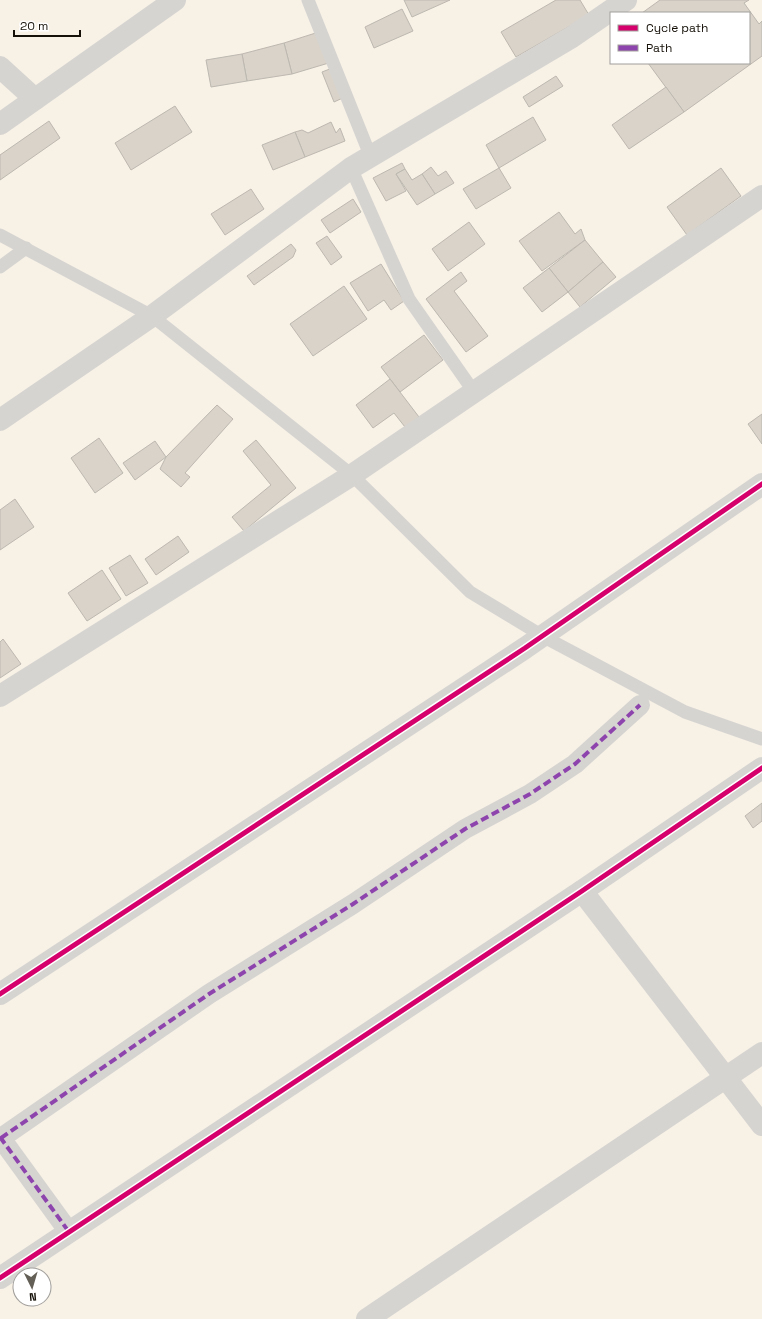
<svg xmlns="http://www.w3.org/2000/svg" width="762" height="1319" font-family="'Space Grotesk',sans-serif">
  <style>
    .building { fill: #d9d3ca; stroke: #bdb8b0 }
    .lines { fill: none; stroke-linecap: round; stroke-linejoin: round }
    .service { stroke: #d6d4d1; stroke-width: 13 }
    .pedestrian { stroke: #d6d4d1; stroke-width: 20 }
    .minor { stroke: #d6d4d1; stroke-width: 22 }
    .quiet { stroke: #8e44ad; stroke-width: 4; stroke-dasharray: 8 4; stroke-linecap: butt }
    .cycleway-casing { stroke: #fff; stroke-width: 8 }
    .cycleway { stroke: #d6006c; stroke-width: 5 }
  </style>
  <rect width="100%" height="100%" fill="#f7f1e6"/>
  <g class="building">
    <polygon points="404,0 450,0 412,17"/>
    <polygon points="556,0 580,0 589,15 516,57 501,32"/>
    <polygon points="660,0 749,0 744,3 759,24 762,21 762,56 684,112 648,63 749,63 749,13 642,13"/>
    <polygon points="402,9 413,31 374,48 365,27"/>
    <polygon points="322,31 332,62 292,74 284,43"/>
    <polygon points="284,43 292,74 247,81 242,54"/>
    <polygon points="242,54 247,81 211,87 206,60"/>
    <polygon points="335,67 347,96 334,102 322,72"/>
    <polygon points="556,76 563,86 529,107 523,97"/>
    <polygon points="666,87 684,112 629,149 612,125"/>
    <polygon points="175,106 192,132 131,170 115,143"/>
    <polygon points="533,117 546,140 499,168 486,145"/>
    <polygon points="49,121 60,138 0,180 0,155"/>
    <polygon points="331,122 336,133 340,128 345,141 305,157 295,132 302,130 308,133"/>
    <polygon points="295,132 305,157 273,170 262,145"/>
    <polygon points="402,163 405,169 396,174 406,191 386,201 373,178"/>
    <polygon points="431,167 438,176 446,171 454,183 435,194 422,174"/>
    <polygon points="499,168 511,188 476,209 463,189"/>
    <polygon points="721,168 741,196 687,235 667,207"/>
    <polygon points="405,169 412,180 422,174 435,194 417,205 396,174"/>
    <polygon points="251,189 264,209 225,235 211,214"/>
    <polygon points="353,199 361,212 330,233 321,220"/>
    <polygon points="559,212 575,234 581,229 585,240 542,271 519,241"/>
    <polygon points="469,222 485,244 448,271 432,249"/>
    <polygon points="327,236 342,257 331,265 316,243"/>
    <polygon points="585,240 603,262 568,292 549,268"/>
    <polygon points="291,244 296,250 293,257 254,285 247,276"/>
    <polygon points="603,262 616,277 580,307 568,292"/>
    <polygon points="381,264 404,301 391,310 384,300 368,311 350,283"/>
    <polygon points="549,268 568,292 542,312 523,288"/>
    <polygon points="461,272 467,281 454,291 488,336 466,352 426,299"/>
    <polygon points="344,286 367,319 313,356 290,324"/>
    <polygon points="424,335 443,360 400,392 381,367"/>
    <polygon points="390,379 419,417 405,427 394,413 373,428 356,405"/>
    <polygon points="217,405 233,419 185,473 190,477 181,487 160,469 166,457"/>
    <polygon points="762,414 762,444 748,424"/>
    <polygon points="99,438 123,473 95,493 71,458"/>
    <polygon points="256,440 296,488 244,531 232,517 271,485 243,451"/>
    <polygon points="155,441 166,457 135,480 123,463"/>
    <polygon points="15,499 34,527 0,550 0,510"/>
    <polygon points="178,536 189,552 156,575 145,559"/>
    <polygon points="130,555 148,583 126,596 109,568"/>
    <polygon points="102,570 121,599 87,621 68,593"/>
    <polygon points="3,639 21,664 0,678 0,642"/>
    <polygon points="762,803 762,821 753,828 745,816"/>
  </g>
  <g class="lines">
    <g class="service">
      <polyline points="308,0 370,155"/>
      <polyline points="351,168 409,299 474,392"/>
      <polyline points="0,235 152,316 352,475 470,592 546,638 685,712 762,739"/>
      <polyline points="0,267 26,248"/>
    </g>
    <g class="pedestrian">
      <polyline points="0,1137 69,1232"/>
      <polyline points="1,1138 209,994 353,904 465,829 530,794 575,764 640,705"/>
    </g>
    <g class="minor">
      <polyline points="0,67 35,99"/>
      <polyline points="0,124 175,0"/>
      <polyline points="0,420 152,316 351,168 572,37 626,0"/>
      <polyline points="0,696 352,475 762,196"/>
      <polyline points="582,891 762,1125"/>
      <polyline points="0,994 525,648 762,484"/>
      <polyline points="0,1278 582,891 762,768"/>
      <polyline points="367,1319 762,1053"/>
    </g>
    <g class="quiet">
      <polyline points="0,1137 69,1232"/>
      <polyline points="1,1138 209,994 353,904 465,829 530,794 575,764 640,705"/>
    </g>
    <g class="cycleway-casing">
      <g id="cycleway">
        <polyline points="0,994 525,648 762,484"/>
        <polyline points="0,1278 582,891 762,768"/>
      </g>
    </g>
    <use href="#cycleway" class="cycleway"/>
  </g>
  <rect x="610" y="12" width="140" height="52" fill="#ffffff" stroke="#a19f9c"/>
  <rect x="618" y="25" width="20" height="6" fill="#d6006c" stroke="#a19f9c"/>
  <text x="646" y="32" font-size="12" fill="#151008">Cycle path</text>
  <rect x="618" y="45" width="20" height="6" fill="#8e44ad" stroke="#a19f9c"/>
  <text x="646" y="52" font-size="12" fill="#151008">Path</text>
  <g transform="translate(32 1287) rotate(175)"><circle r="19" fill="#ffffff" stroke="#a19f9c"/>
  <path d="M0-3L7 15L0 10L-7 15Z" fill="#645f56"/>
  <text y="-6" font-size="11" font-weight="bold" text-anchor="middle" fill="#151008">N</text>
  </g>
  <path d="M14 30v6h66v-6" fill="none" stroke="#151008" stroke-width="2"/>
  <text x="20" y="30" font-size="12" fill="#151008" stroke="#ffffff" stroke-width="3" paint-order="stroke">20 m</text>
</svg>
